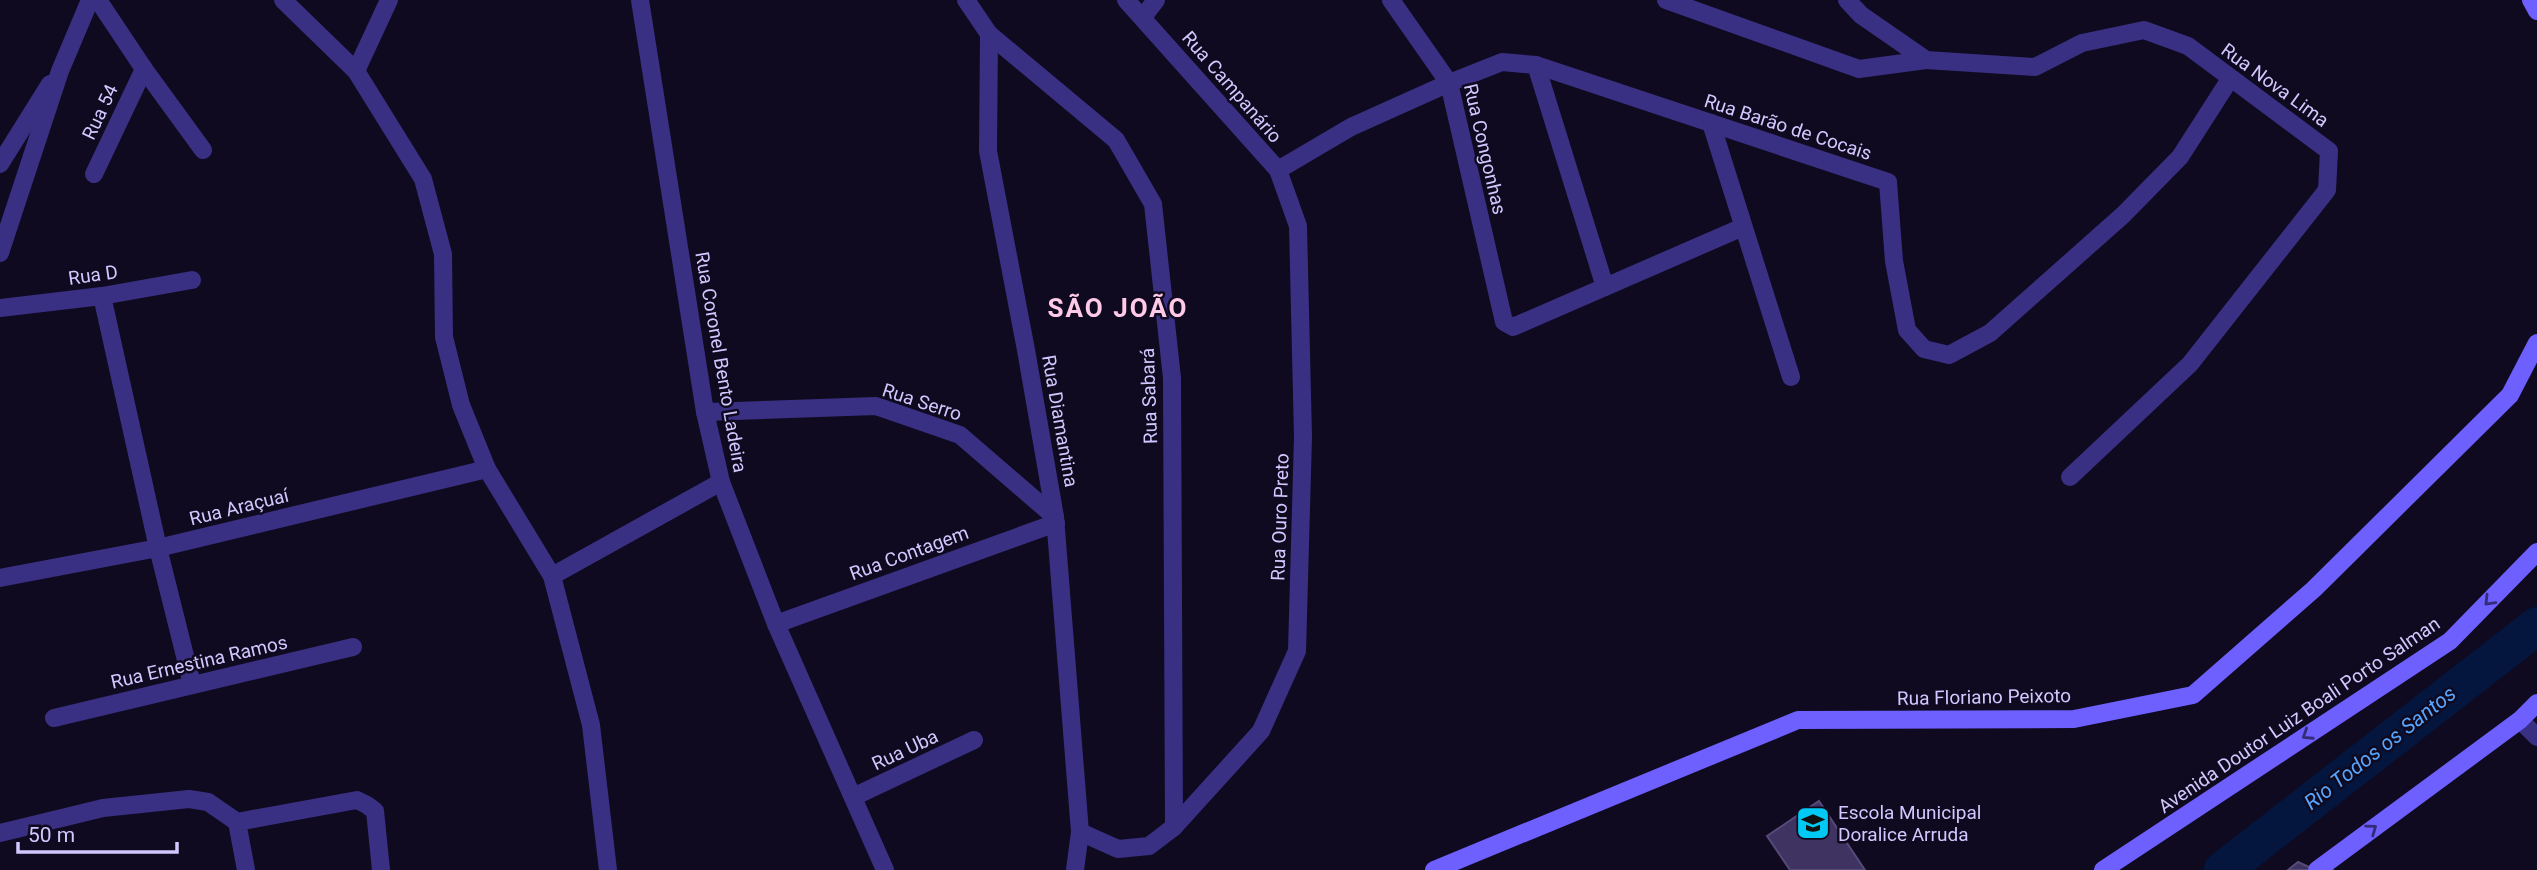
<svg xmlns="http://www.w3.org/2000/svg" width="2537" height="870" font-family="Roboto,sans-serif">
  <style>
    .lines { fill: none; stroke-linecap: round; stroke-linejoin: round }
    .river { stroke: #04153e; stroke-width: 38 }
    .building { fill: #3f3362; stroke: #564a7b; stroke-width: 2 }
    .street { stroke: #393083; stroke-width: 18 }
    .secondary { stroke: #6e5fff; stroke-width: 18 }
    .oneway { stroke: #352c79 }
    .labels { text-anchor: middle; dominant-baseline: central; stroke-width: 5; stroke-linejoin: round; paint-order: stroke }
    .street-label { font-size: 19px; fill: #d2c8ff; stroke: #0f0a1f }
    .poi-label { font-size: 19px; fill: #d2c8ff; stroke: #0f0a1f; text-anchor: start }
    .water-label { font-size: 21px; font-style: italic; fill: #56a5ff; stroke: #0f0a1f }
    .district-label { font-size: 26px; font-weight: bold; letter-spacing: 2px; fill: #ffcae8; stroke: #0f0a1f }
  </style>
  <rect width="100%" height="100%" fill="#0f0a1f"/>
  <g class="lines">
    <polyline class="river" points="2223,870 2537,626"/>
  </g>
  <g class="building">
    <polygon points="1819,801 1865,870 1790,870 1767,836"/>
    <polygon points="2324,857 2333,870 2288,870 2298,862 2309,867"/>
  </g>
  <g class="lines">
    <g class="street">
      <polyline points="98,0 144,69 203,150"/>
      <polyline points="283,0 356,71"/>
      <polyline points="389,0 356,71 423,179 443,254 444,337 461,405 487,469 552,576 591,725 608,870"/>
      <polyline points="640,0 705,412 721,482 776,624 885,870"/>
      <polyline points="966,0 989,34 1116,140 1153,204 1172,378 1174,827"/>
      <polyline points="1391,0 1449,83 1504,322 1513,327 1743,227"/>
      <polyline points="1666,0 1859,69 1926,60"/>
      <polyline points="1847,0 1861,15 1926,60 2035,67 2082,43 2144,30 2188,46 2329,151 2327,190 2190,364 2070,477"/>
      <polyline points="1143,17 1156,0"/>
      <polyline points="989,34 988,151 1026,350 1055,517 1080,832 1118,849 1149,846 1174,827 1261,731 1297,651 1303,437 1298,226 1278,170 1126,0"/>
      <polyline points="1536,65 1605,287"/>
      <polyline points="1711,123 1791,377"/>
      <polyline points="0,164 50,84"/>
      <polyline points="1278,170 1351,127 1449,83 1502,62 1536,65 1888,182 1894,261 1907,330 1924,349 1949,355 1990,333 2123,215 2180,157 2230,79"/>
      <polyline points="94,174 144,69"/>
      <polyline points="0,253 60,71 90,0"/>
      <polyline points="102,296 158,548 192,684"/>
      <polyline points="0,308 102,296 192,280"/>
      <polyline points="705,412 876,406 960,435 1055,517"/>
      <polyline points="552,576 721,482"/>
      <polyline points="0,578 158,548 487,469"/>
      <polyline points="776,624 1056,523"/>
      <polyline points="54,718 353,647"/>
      <polyline points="2520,720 2537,737"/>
      <polyline points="853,797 974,740"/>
      <polyline points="237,822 246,870"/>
      <polyline points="0,833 103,808 189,799 208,802 237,822 357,800 367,805 375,811 381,870"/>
      <polyline points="1075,870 1080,832"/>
    </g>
    <g class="secondary">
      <polyline points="2531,0 2537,11"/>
      <polyline points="1434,870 1798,720 2074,719 2193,695 2314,589 2510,395 2537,343"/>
      <polyline points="2103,870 2450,641 2537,552"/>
      <polyline points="2317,870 2520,720 2537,703"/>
    </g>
  </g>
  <defs><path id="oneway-chevron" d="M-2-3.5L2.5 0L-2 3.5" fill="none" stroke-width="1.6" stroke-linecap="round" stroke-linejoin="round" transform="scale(1.75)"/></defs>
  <g class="oneway">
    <use href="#oneway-chevron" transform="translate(2489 601) rotate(134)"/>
    <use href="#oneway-chevron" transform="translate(2307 735) rotate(147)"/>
    <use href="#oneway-chevron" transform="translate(2372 829) rotate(-36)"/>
  </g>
  <defs>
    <g id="school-square" transform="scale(1.75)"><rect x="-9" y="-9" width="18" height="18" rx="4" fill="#00caf3" stroke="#0f0a1f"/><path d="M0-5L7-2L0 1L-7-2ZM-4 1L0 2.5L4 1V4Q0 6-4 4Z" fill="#111"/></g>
  </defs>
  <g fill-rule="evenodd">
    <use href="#school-square" x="1813" y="823"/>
  </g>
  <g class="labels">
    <g class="street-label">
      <text transform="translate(2275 85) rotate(36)">Rua Nova Lima</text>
      <text transform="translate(1232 87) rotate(49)">Rua Campanário</text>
      <text transform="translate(100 112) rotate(-65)">Rua 54</text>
      <text transform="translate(1788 127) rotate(18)">Rua Barão de Cocais</text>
      <text transform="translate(1485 149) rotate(77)">Rua Congonhas</text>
      <text transform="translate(93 275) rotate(-8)">Rua D</text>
      <text transform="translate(721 362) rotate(80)">Rua Coronel Bento Ladeira</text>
      <text transform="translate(1149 396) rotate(-92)">Rua Sabará</text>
      <text transform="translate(922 402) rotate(18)">Rua Serro</text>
      <text transform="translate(1060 421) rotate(80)">Rua Diamantina</text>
      <text transform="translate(239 507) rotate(-14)">Rua Araçuaí</text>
      <text transform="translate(1280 517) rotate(-88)">Rua Ouro Preto</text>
      <text transform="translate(909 553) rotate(-20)">Rua Contagem</text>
      <text transform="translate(199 662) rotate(-13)">Rua Ernestina Ramos</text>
      <text transform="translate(1984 697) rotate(-1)">Rua Floriano Peixoto</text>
      <text transform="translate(2299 715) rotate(-34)">Avenida Doutor Luiz Boali Porto Salman</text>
      <text transform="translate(905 750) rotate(-25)">Rua Uba</text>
    </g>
    <g class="poi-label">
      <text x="1838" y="812">Escola Municipal<tspan x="1838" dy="22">Doralice Arruda</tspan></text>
    </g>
    <g class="water-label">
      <text transform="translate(2380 748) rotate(-38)">Rio Todos os Santos</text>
    </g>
    <g class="district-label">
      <text x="1118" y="308">SÃO JOÃO</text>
    </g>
  </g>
  <path d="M18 842v10h159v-10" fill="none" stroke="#d2c8ff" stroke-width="3.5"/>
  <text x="28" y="842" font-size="21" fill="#d2c8ff" stroke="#0f0a1f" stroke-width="5" paint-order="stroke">50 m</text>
</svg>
